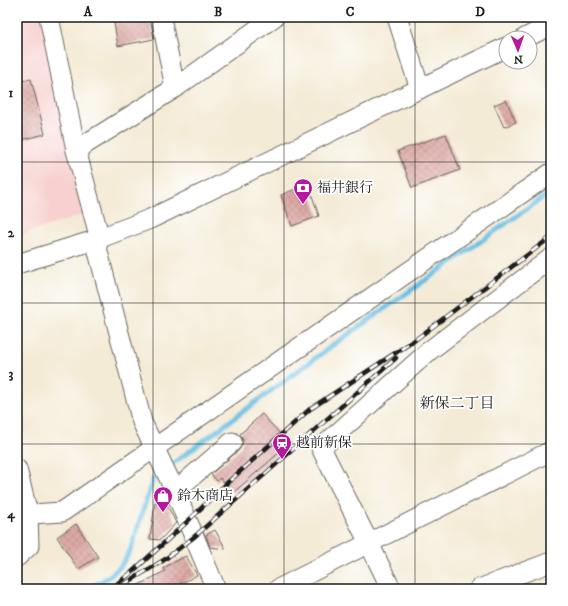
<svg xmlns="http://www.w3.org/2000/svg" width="568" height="606" font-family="'IM FELL DW Pica','Noto Serif JP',serif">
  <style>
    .built { fill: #f7d0cf }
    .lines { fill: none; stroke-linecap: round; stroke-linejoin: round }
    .stream { stroke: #66bfe3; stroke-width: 5 }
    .building { fill: url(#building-cross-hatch) }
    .minor-casing { stroke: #68645d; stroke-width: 21 }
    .minor { stroke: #fff; stroke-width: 19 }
    .rail-casing { stroke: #1c1c1c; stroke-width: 4.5 }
    .rail { stroke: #fff; stroke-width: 3; stroke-dasharray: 9; stroke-linecap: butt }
    .grid { fill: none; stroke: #1c1c1c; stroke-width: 1; stroke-opacity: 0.55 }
    .labels { text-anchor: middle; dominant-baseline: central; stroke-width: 3.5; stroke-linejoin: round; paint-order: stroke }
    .poi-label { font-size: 14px; fill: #1c1c1c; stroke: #fff; text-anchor: start }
    .neighbourhood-label { font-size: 15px; fill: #1c1c1c; stroke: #fff }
    .neatline { fill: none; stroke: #1c1c1c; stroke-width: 1.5 }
    .grid-label { font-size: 13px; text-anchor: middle; font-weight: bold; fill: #1c1c1c }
  </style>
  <defs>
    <pattern id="building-cross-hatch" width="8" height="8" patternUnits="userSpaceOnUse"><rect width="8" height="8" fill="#dda9a5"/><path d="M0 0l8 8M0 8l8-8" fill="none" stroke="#bd918d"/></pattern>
  </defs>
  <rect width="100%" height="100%" fill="#fff"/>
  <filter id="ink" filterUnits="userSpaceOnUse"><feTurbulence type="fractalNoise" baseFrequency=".025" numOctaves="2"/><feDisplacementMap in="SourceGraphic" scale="8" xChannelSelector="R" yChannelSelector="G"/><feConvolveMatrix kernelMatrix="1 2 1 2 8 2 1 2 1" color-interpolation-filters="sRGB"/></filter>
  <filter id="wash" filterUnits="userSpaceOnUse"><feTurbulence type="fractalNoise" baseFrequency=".012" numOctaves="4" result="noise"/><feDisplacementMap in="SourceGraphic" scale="16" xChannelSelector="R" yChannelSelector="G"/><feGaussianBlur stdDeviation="0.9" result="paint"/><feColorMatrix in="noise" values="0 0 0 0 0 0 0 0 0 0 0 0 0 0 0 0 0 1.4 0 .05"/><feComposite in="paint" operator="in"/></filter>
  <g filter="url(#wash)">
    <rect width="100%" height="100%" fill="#f4ebd6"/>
    <polygon class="built" points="17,17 44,17 86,214 17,236"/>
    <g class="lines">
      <g class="stream">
        <polyline points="172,464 333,345 551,192"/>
        <polyline points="87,589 109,577 121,566 130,551 153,479"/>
      </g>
    </g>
    <g id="blocks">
      <g class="building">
        <polygon points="113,17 150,17 154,39 118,46"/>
        <polygon points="31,79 45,134 17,141 17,82"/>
        <polygon points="506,100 516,122 504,127 494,105"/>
        <polygon points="446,134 460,170 412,188 398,151"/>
        <polygon points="308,184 319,216 292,226 281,195"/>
        <polygon points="262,414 289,444 233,493 220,478 217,481 211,474 239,450 242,445 243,440 240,434"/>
        <polygon points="164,499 176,523 160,540 150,539 155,503"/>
        <polygon points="76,524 98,557 78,569 57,537"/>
        <polygon points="215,530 226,549 210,547 206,535"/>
        <polygon points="186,556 197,575 171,589 131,589 165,571 163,568"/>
      </g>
    </g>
  </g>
  <g filter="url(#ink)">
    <use href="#blocks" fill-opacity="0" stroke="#68645d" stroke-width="1"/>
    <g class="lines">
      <g class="minor-casing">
        <g id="minor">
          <polyline points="49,17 76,150 100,239"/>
          <polyline points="161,17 175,88"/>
          <polyline points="397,17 420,89"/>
          <polyline points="525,38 551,25"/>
          <polyline points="76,150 175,88 274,17"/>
          <polyline points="95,240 142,422 175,491 216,589"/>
          <polyline points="17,264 95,240 150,219 506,47"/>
          <polyline points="17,469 28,514 29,546 17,557"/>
          <polyline points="175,491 232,442"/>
          <polyline points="17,515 62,512 551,173"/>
          <polyline points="278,589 551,451"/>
          <polyline points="391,589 369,543 321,448 429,351 551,258"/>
          <polyline points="479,589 551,562"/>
        </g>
      </g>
      <use href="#minor" class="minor"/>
      <g class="rail-casing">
        <g id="rail">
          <polyline points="123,585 164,560 194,537 396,358"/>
          <polyline points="110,589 131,573 188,521 227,483 310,409 415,340 551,237"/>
        </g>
      </g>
      <use href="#rail" class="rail"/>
    </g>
  </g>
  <path class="grid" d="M153,17V589M284,17V589M415,17V589M17,162H551M17,303H551M17,444H551"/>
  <defs>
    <g id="bank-pin" transform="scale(1)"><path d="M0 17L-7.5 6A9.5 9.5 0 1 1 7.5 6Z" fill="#b5179e" stroke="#fff"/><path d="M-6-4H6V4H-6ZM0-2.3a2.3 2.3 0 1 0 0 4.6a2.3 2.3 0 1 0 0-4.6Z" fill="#fff"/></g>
    <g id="station-pin" transform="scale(1)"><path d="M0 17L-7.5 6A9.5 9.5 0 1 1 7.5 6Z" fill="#b5179e" stroke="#fff"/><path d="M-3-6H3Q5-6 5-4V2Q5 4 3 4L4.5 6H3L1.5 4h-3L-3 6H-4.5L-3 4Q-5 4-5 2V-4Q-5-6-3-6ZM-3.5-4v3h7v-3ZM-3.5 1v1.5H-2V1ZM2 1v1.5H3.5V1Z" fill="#fff"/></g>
    <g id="shop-pin" transform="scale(1)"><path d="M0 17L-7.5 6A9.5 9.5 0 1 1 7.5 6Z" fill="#b5179e" stroke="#fff"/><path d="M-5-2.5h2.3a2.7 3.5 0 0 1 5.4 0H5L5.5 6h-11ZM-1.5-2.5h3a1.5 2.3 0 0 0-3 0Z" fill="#fff"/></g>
  </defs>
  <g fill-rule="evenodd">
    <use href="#bank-pin" x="303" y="188"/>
    <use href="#station-pin" x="282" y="443"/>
    <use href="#shop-pin" x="163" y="496"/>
  </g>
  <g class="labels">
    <g class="poi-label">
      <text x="317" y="188">福井銀行</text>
      <text x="296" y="443">越前新保</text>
      <text x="177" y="496">鈴木商店</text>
    </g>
    <g class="neighbourhood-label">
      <text x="457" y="403">新保二丁目</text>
    </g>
  </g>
  <rect width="568" height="606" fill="none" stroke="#fff" stroke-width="44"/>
  <g transform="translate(518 50) rotate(178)"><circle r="19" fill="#ffffff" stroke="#a4a4a4"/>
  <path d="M0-3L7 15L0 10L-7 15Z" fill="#b5179e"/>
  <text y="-6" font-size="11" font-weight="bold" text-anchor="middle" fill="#1c1c1c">N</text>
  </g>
  <rect x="22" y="22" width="524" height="562" class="neatline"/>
  <g class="grid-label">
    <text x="88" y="16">A</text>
    <text x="218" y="16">B</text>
    <text x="350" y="16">C</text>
    <text x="480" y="16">D</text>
    <text x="11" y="97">1</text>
    <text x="11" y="237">2</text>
    <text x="11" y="378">3</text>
    <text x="11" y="518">4</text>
  </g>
</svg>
